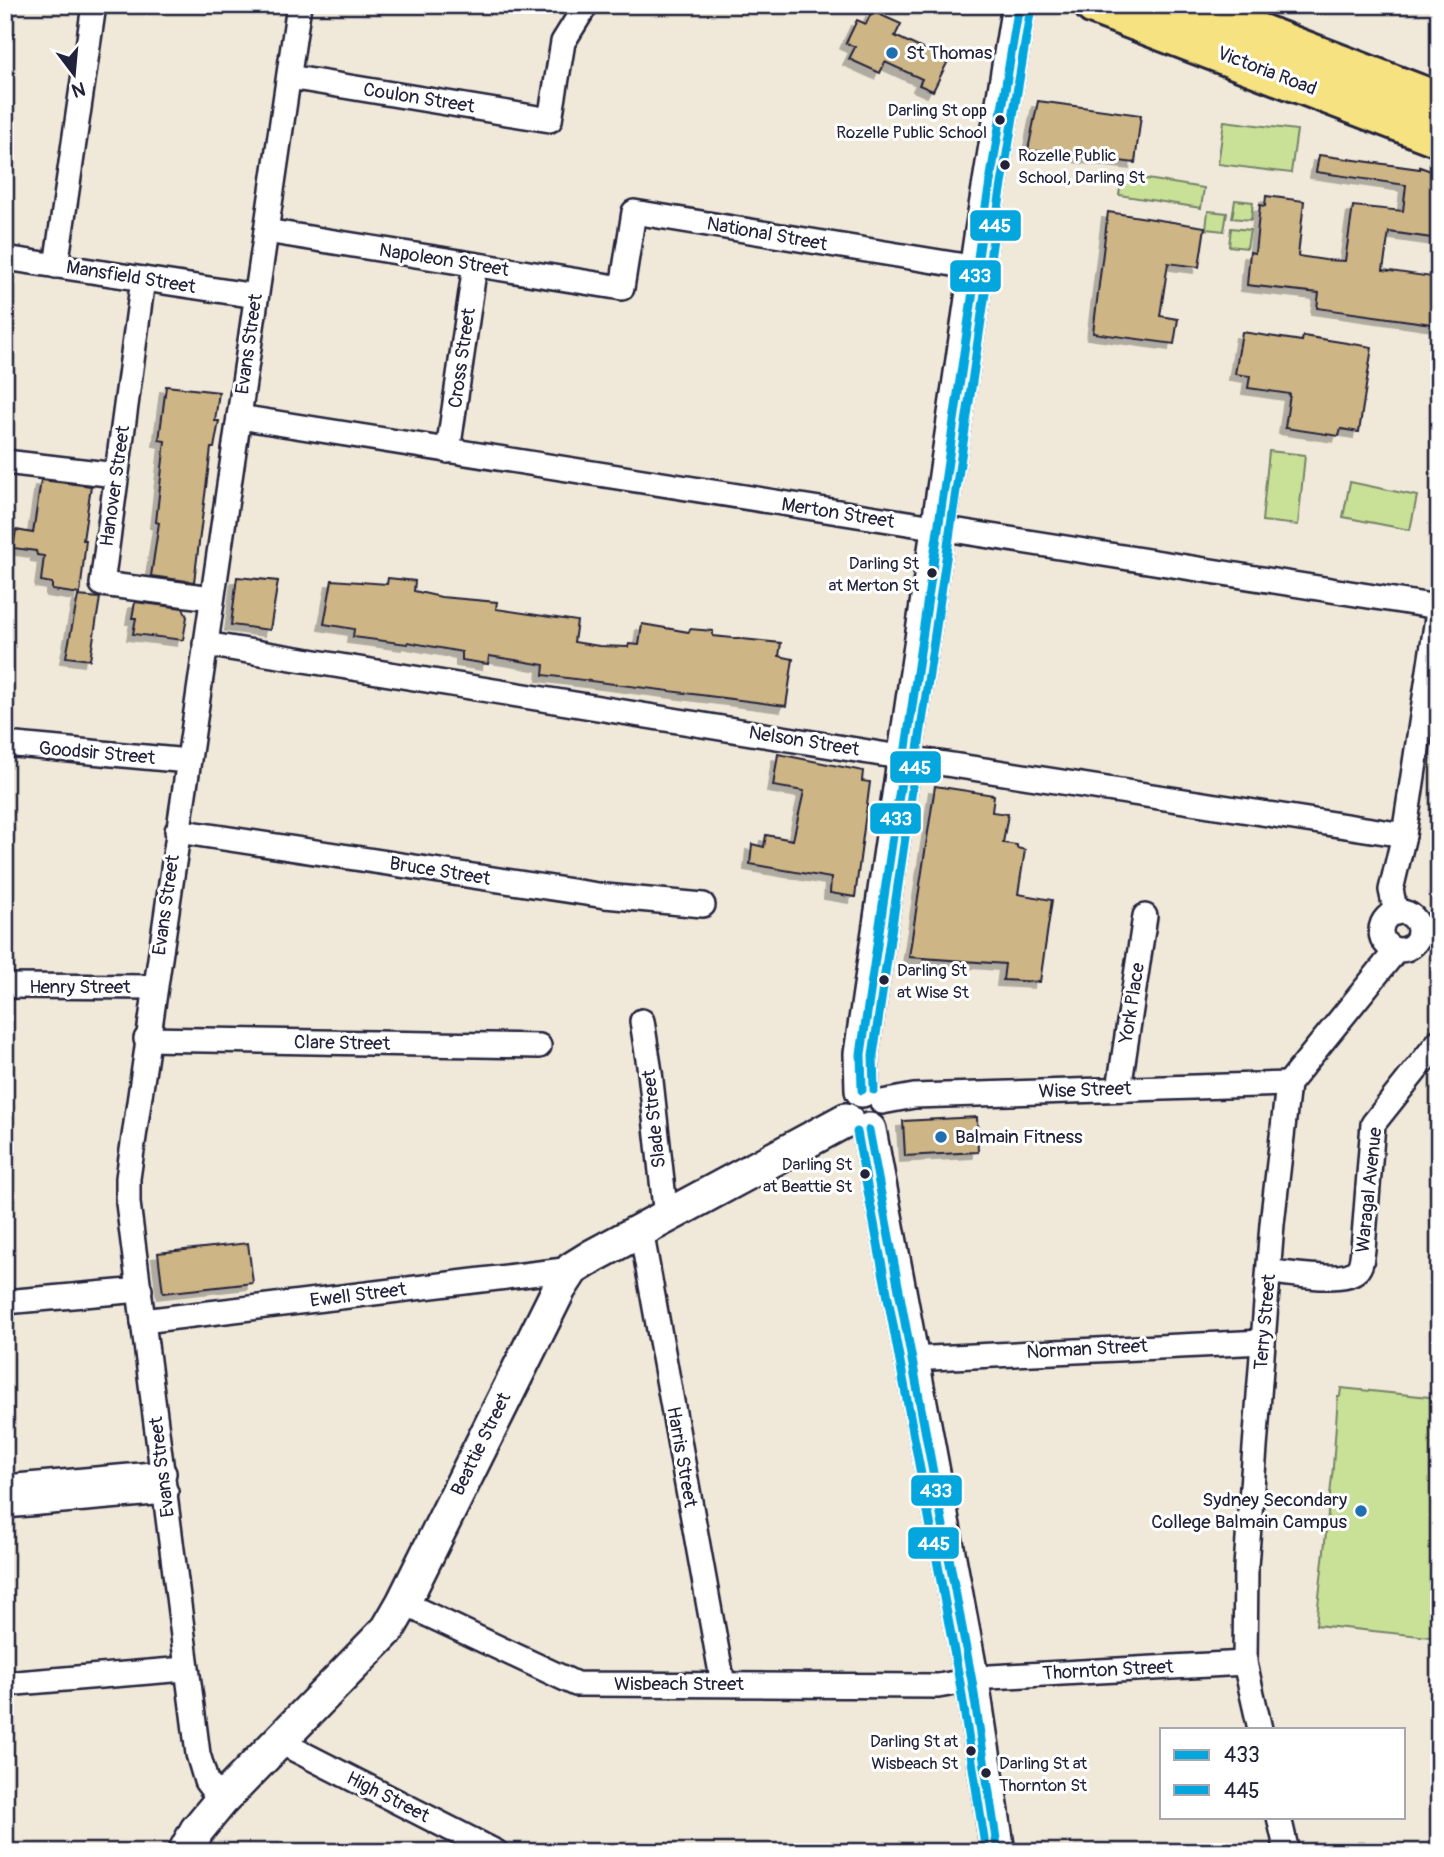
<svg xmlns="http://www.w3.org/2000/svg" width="1444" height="1857" font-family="Pangolin,sans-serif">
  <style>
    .green { fill: #c8e197; stroke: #758269; stroke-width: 2 }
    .building { fill: #ceb585; stroke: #22223b; stroke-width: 2; filter: url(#shadow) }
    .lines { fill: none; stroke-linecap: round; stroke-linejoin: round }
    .street-casing { stroke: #22223b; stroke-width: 28 }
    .secondary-casing { stroke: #22223b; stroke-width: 38 }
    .highway-casing { stroke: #22223b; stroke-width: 44 }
    .street { stroke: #fff; stroke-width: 23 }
    .secondary { stroke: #fff; stroke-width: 33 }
    .highway { stroke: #f7e281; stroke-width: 38 }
    .bus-1-casing { stroke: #fff; stroke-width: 14 }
    .bus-2-casing { stroke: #fff; stroke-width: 14 }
    .bus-1 { stroke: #03a6dd; stroke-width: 9 }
    .bus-2 { stroke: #03a6dd; stroke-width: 9 }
    .poi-dot { fill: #1f6fb2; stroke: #fff; stroke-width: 2.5 }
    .bus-dot { fill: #22223b; stroke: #fff; stroke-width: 2.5 }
    .labels { text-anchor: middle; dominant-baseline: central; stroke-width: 6; stroke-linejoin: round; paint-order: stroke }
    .bus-label { font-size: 17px; fill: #22223b; stroke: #fff; text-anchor: end }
    .poi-label { font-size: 19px; fill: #22223b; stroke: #fff; text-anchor: start }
    .street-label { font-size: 19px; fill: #22223b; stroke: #fff }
    .line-badge { stroke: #fff; stroke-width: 2.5 }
    .badge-label { font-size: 19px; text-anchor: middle; font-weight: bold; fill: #fff }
  </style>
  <defs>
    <filter id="shadow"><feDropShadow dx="-6" dy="6" stdDeviation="0" flood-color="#0004"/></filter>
  </defs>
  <rect width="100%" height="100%" fill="#f0e9da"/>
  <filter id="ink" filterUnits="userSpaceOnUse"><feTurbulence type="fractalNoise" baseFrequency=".0143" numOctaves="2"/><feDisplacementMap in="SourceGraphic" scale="14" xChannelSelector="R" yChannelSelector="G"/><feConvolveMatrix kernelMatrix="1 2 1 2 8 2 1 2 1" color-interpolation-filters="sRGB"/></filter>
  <g filter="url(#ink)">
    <g class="green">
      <polygon points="1224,121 1297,130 1291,173 1218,164"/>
      <polygon points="1122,175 1204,188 1201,208 1119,195"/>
      <polygon points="1235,200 1253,202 1251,220 1232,218"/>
      <polygon points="1208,211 1227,213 1224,231 1206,229"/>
      <polygon points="1231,228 1250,230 1247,248 1229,246"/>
      <polygon points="1269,451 1305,455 1298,525 1262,521"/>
      <polygon points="1350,482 1417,496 1410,530 1343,517"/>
      <polygon points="1341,1388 1439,1398 1439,1638 1316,1625 1333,1467 1338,1396 1340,1396"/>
    </g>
    <g class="building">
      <polygon points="872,11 901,24 895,36 948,61 933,91 919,85 922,79 885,62 880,73 849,59 855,47 846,43 857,20 866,24"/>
      <polygon points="1038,101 1141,115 1135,163 1028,150"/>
      <polygon points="1319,155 1420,169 1420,167 1439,174 1439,239 1389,232 1383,270 1439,278 1439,325 1317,308 1319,293 1247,285 1250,252 1255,253 1260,205 1265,206 1266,196 1304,201 1298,256 1325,260 1345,261 1353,206 1403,211 1406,185 1316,172"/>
      <polygon points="1108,212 1205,227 1199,267 1168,263 1160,316 1178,319 1174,344 1093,333"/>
      <polygon points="1242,332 1302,341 1303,336 1372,347 1359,432 1341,429 1339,436 1285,428 1290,394 1248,388 1250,376 1235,374"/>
      <polygon points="166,386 219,392 215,421 219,421 214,448 211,448 194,582 151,576 159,523 156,522 165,441 159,440"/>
      <polygon points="41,480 91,486 83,540 86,540 80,594 52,590 52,583 41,581 44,556 37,555 36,551 13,548 16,530 33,533"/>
      <polygon points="237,577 278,581 270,630 231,625"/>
      <polygon points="388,578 415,581 414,591 441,597 497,602 496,609 577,621 574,642 599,646 628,647 629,644 639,645 642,624 689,632 690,629 713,631 713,636 781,643 779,656 793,659 786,706 543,675 544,665 515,660 489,656 488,664 462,660 462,652 408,642 407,644 353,637 354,629 324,624 332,580 387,584"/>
      <polygon points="78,596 100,598 90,660 66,657"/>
      <polygon points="135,602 183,608 187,617 183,640 133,634 136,618 132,618"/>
      <polygon points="778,754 863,771 862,781 870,782 855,897 830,893 831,878 750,864 752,844 764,847 766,835 793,840 804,791 773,786"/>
      <polygon points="935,786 994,795 992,812 1008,814 1003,843 1017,845 1017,848 1025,850 1018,894 1052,900 1040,982 1003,980 1005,964 909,957"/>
      <polygon points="977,1117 978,1152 905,1156 903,1121"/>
      <polygon points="248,1243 253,1283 163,1293 158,1253"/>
    </g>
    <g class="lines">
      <g class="street-casing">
        <g id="street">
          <polyline points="289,77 550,120 563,42 586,5"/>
          <polyline points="266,231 622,288 634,212 977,268"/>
          <polyline points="5,258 256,296"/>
          <polyline points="56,266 94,5"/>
          <polyline points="143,279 102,584 212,598"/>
          <polyline points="239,417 1438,607"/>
          <polyline points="448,451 475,265"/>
          <polyline points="5,462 116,475"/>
          <polyline points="205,644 881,754 1404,835"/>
          <polyline points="5,744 188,761"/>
          <polyline points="177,831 605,896 703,905"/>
          <circle cx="1400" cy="931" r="19"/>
          <polyline points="1396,913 1391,890 1404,835 1439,605"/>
          <polyline points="5,986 154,987"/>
          <polyline points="642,1021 650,1072 666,1217"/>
          <polyline points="146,1039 539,1046"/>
          <polyline points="1119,1089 1145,916"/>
          <polyline points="882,1102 914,1096 1288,1084"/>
          <polyline points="641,1230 723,1684"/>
          <path d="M1270,1272C1289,1273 1344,1284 1357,1270C1362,1265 1362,1256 1363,1249L1373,1124L1439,1041"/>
          <polyline points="5,1302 140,1290"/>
          <polyline points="143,1321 572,1269"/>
          <polyline points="910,1359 1263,1342"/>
          <polyline points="5,1487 164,1473"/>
          <polyline points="5,1506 166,1492"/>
          <polyline points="403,1603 576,1684 938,1686 990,1677 1245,1663"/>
          <polyline points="5,1684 185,1669"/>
          <polyline points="1260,1729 1245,1663 1246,1566 1272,1224 1288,1084 1390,958 1393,949"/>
          <polyline points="280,1742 496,1852"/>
          <polyline points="221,1801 206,1781 198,1754 128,1203 128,1178 299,5"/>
          <polyline points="1279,1817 1287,1852"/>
        </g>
      </g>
      <g class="secondary-casing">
        <g id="secondary">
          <polyline points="862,1090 861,1054 981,237 1019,5"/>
          <polyline points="869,1130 972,1681 998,1852"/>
          <polyline points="185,1852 197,1830 221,1801 388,1629 403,1603 559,1289 572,1269 593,1256 846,1120"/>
        </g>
      </g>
      <g class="highway-casing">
        <g id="highway">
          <polyline points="1094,5 1439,137"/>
          <polyline points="1185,5 1439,102"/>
        </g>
      </g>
      <use href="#street" class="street"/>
      <use href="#secondary" class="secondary"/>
      <use href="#highway" class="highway"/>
      <g class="bus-1-casing">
        <g id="bus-1">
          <polyline points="862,1090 861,1054 981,237 1019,5"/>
          <polyline points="869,1130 972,1681 998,1852"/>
        </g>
      </g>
      <g class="bus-2-casing">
        <g id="bus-2">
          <polyline points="874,1090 873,1055 993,239 1031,7"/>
          <polyline points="857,1132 960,1683 986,1852"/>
        </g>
      </g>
      <use href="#bus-1" class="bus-1"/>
      <use href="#bus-2" class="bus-2"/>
    </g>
  </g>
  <g class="poi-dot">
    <circle cx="892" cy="53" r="7"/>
    <circle cx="941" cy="1137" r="7"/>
    <circle cx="1361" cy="1511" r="7"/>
  </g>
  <g class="bus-dot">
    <circle cx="1000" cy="120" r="6"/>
    <circle cx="1005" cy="165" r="6"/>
    <circle cx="932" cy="573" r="6"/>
    <circle cx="884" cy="980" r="6"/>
    <circle cx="865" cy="1174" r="6"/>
    <circle cx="971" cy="1751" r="6"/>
    <circle cx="986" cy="1773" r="6"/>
  </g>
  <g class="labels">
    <g class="bus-label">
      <text x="987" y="110">Darling St opp<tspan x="987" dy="22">Rozelle Public School</tspan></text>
      <text x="1018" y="155" text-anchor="start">Rozelle Public<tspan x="1018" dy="22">School, Darling St</tspan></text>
      <text x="919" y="563">Darling St<tspan x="919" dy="22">at Merton St</tspan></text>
      <text x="897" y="970" text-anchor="start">Darling St<tspan x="897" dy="22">at Wise St</tspan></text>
      <text x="852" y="1164">Darling St<tspan x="852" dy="22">at Beattie St</tspan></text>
      <text x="958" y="1741">Darling St at<tspan x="958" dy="22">Wisbeach St</tspan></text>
      <text x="999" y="1763" text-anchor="start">Darling St at<tspan x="999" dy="22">Thornton St</tspan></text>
    </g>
    <g class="poi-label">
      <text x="906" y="53">St Thomas</text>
      <text x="955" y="1137">Balmain Fitness</text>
      <text x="1347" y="1500" text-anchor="end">Sydney Secondary<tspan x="1347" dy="22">College Balmain Campus</tspan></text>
    </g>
    <g class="street-label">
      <text transform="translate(1267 71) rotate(21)">Victoria Road</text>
      <text transform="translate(419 98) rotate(9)">Coulon Street</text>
      <text transform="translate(767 234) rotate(10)">National Street</text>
      <text transform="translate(444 260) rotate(9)">Napoleon Street</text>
      <text transform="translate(131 277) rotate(9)">Mansfield Street</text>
      <text transform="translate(249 344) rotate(-82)">Evans Street</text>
      <text transform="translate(462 358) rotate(-82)">Cross Street</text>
      <text transform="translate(115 486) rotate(-82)">Hanover Street</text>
      <text transform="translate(838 513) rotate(9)">Merton Street</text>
      <text transform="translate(804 741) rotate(9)">Nelson Street</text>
      <text transform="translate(97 753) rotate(5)">Goodsir Street</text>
      <text transform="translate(440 871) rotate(9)">Bruce Street</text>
      <text transform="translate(166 905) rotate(-82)">Evans Street</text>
      <text x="80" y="987">Henry Street</text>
      <text transform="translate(1132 1003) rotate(-81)">York Place</text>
      <text transform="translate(342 1043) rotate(1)">Clare Street</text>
      <text transform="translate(1085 1090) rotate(-2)">Wise Street</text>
      <text transform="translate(654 1119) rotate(-96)">Slade Street</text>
      <text transform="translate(1369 1190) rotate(-84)">Waragal Avenue</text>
      <text transform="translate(358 1295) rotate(-7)">Ewell Street</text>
      <text transform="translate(1265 1322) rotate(-85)">Terry Street</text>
      <text transform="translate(1087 1349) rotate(-3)">Norman Street</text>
      <text transform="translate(481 1444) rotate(-64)">Beattie Street</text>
      <text transform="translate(682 1457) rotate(80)">Harris Street</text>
      <text transform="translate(162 1467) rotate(-97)">Evans Street</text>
      <text transform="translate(1108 1670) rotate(-3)">Thornton Street</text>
      <text x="679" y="1684">Wisbeach Street</text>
      <text transform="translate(388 1797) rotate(27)">High Street</text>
    </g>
  </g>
  <g class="line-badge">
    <rect x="969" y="209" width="53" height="33" rx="7" fill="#03a6dd"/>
    <rect x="949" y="259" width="53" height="34" rx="7" fill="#03a6dd"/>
    <rect x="889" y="750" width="53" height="34" rx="7" fill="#03a6dd"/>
    <rect x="869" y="802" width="53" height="33" rx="7" fill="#03a6dd"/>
    <rect x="910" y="1474" width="53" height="33" rx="7" fill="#03a6dd"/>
    <rect x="907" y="1526" width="53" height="34" rx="7" fill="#03a6dd"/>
  </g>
  <g class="badge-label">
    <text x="995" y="232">445</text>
    <text x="975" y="282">433</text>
    <text x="915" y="774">445</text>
    <text x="896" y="825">433</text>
    <text x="936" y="1497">433</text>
    <text x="934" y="1550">445</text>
  </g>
  <rect width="1444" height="1857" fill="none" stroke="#fff" stroke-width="28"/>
  <rect x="14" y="14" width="1416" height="1829" fill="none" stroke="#22223b" stroke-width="2.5" filter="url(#ink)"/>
  <rect x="1160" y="1728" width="245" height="91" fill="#ffffff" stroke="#a7a7b1" stroke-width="2"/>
  <rect x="1174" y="1750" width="35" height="10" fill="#03a6dd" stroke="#a7a7b1" stroke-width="2"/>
  <text x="1224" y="1762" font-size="21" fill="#22223b">433</text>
  <rect x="1174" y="1785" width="35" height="10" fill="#03a6dd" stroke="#a7a7b1" stroke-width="2"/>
  <text x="1224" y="1798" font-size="21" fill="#22223b">445</text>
  <g transform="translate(74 74) rotate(164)" stroke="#ffffff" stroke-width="5" paint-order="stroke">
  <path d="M0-5L12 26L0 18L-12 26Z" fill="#22223b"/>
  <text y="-10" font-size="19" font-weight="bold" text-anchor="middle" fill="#22223b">N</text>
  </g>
</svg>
